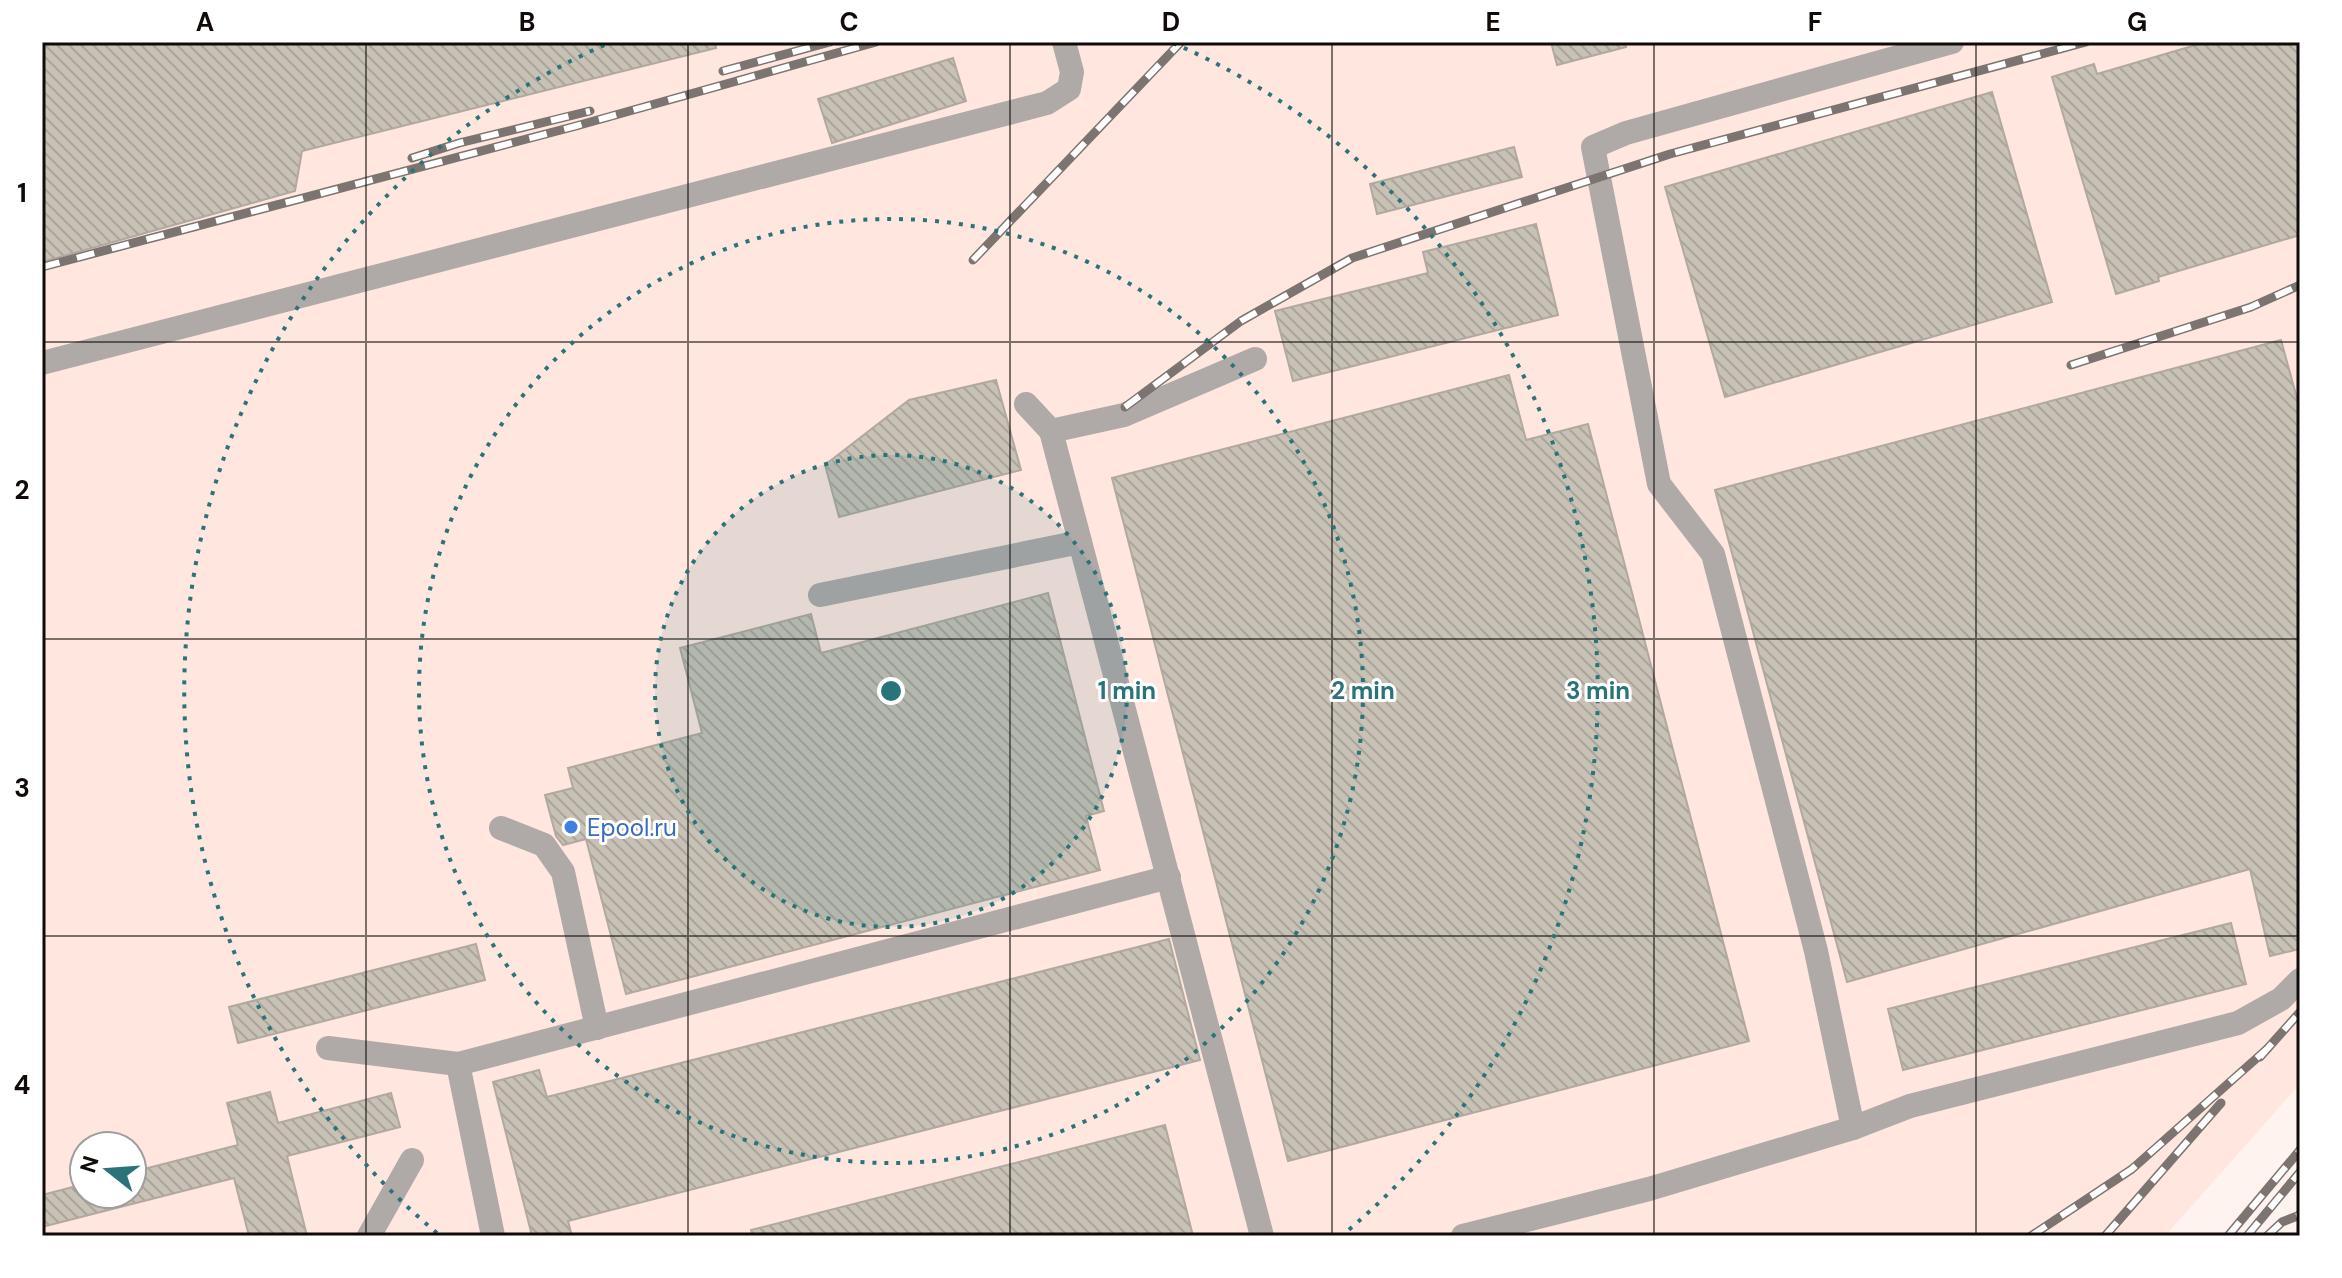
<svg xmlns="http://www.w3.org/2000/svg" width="2342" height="1278" font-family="'DM Sans',sans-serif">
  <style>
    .industrial { fill: #ffe6de; fill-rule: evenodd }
    .building { fill: url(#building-back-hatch); stroke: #b1a99f; stroke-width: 2 }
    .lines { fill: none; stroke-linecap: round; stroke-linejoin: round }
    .minor { stroke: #afa9a8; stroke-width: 24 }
    .rail-casing { stroke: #7c7471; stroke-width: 9 }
    .rail { stroke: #fff; stroke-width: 6; stroke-dasharray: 18; stroke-linecap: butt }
    .grid { fill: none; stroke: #100b09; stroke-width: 2; stroke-opacity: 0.55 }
    .ring { fill: none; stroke: #2a7479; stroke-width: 4; stroke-dasharray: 4 8 }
    .shop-dot { fill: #3f7fe0; stroke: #fff; stroke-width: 3 }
    .labels { text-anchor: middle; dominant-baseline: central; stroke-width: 6; stroke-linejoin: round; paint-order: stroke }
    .shop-label { font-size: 24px; fill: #366cbe; stroke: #fff; text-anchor: start }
    .centre { fill: #2a7479; stroke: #fff; stroke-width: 4 }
    .ring-label { font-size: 24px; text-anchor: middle; font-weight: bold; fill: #2a7479; stroke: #fff; stroke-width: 6; stroke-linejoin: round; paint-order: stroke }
    .neatline { fill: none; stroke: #100b09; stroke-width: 3 }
    .grid-label { font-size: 26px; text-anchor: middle; font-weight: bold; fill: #100b09 }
  </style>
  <defs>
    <pattern id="building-back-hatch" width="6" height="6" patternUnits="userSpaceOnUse" patternTransform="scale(2)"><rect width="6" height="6" fill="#c8c1b6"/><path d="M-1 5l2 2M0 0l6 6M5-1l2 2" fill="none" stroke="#aba49b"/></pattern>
  </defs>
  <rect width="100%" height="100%" fill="#fff3ef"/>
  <path class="industrial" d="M42,42H2300V1084L2165,1236H42ZM84,1146H132V1194H84Z"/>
  <g class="building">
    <polygon points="42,42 715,42 716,48 302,151 295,191 42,262"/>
    <polygon points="1551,42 1625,42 1626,47 1557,65"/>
    <polygon points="2206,42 2300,42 2300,235 2158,277 2159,281 2116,294 2052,77 2094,64 2097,74"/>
    <polygon points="953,58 966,101 832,143 818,99"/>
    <polygon points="1992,92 2052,302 1725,397 1665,187"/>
    <polygon points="1514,147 1522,177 1377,214 1370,184"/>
    <polygon points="1536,224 1558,315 1293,381 1275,311 1428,273 1423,252"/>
    <polygon points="2281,340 2300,409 2300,949 2270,956 2250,869 1847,982 1715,490"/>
    <polygon points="1509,375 1526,440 1588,424 1749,1041 1288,1161 1112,478"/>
    <polygon points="996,380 1021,470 839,517 825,465 909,400"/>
    <polygon points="1048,593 1104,811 1086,816 1100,870 626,994 586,839 563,845 556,836 545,795 573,788 568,768 702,733 680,648 811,614 821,653"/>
    <polygon points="2231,923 2246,984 1903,1070 1888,1009"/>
    <polygon points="1169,939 1200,1060 568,1221 572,1236 532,1236 493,1082 539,1070 547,1097"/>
    <polygon points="476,944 485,980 238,1043 229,1007"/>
    <polygon points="270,1092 278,1123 391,1093 400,1127 287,1156 307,1236 249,1236 234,1178 42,1227 42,1195 84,1184 84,1194 132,1194 132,1172 238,1145 227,1103"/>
    <polygon points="1165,1125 1193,1236 752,1236 751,1230"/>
  </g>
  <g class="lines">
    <g class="minor">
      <polyline points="1255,359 1124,415 1051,431 1262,1236"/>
      <polyline points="42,363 1047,103 1069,89 1072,72 1064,42"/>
      <polyline points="1026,404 1051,431"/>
      <polyline points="820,595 1080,542"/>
      <polyline points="501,828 544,845 563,872 597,1028"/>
      <polyline points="328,1048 458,1064"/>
      <polyline points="1853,1128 1816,951 1713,554 1659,484 1593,147 1626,133 1952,42"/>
      <polyline points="369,1236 412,1160"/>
      <polyline points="493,1236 458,1064 1169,877"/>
      <polyline points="1463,1236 1649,1189 1853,1128 1910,1106 2238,1023 2281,999 2300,980"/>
    </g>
    <g class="rail-casing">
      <g id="rail">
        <polyline points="723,71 830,42"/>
        <polyline points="412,158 459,143 590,111"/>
        <polyline points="973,260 1181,42"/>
        <polyline points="42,267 576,126 876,42"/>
        <polyline points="2071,365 2251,307 2300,285"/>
        <polyline points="1125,407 1241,321 1352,258 1670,154 2086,42"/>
        <polyline points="2260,1057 2300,1012"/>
        <polyline points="2031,1236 2132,1169 2267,1049"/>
        <polyline points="2105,1236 2221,1103"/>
        <polyline points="2228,1236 2300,1150"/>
        <polyline points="2247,1236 2300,1172"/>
        <polyline points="2267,1236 2282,1222 2300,1215"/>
      </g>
    </g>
    <use href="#rail" class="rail"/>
  </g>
  <path class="grid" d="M366,42V1236M688,42V1236M1010,42V1236M1332,42V1236M1654,42V1236M1976,42V1236M42,342H2300M42,639H2300M42,936H2300"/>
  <circle cx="891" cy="691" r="236" fill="#2a7479" fill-opacity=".12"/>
  <g class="ring">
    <circle cx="891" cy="691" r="236"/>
    <circle cx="891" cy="691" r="472"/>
    <path d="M437 1233A707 707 0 0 1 609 43M1173 43A707 707 0 0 1 1345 1233"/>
  </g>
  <circle class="shop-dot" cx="571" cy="827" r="8"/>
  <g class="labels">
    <g class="shop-label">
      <text x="587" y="827">Epool.ru</text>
    </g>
  </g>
  <circle cx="891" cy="691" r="12" class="centre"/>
  <g class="ring-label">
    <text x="1127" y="699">1 min</text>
    <text x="1363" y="699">2 min</text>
    <text x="1598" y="699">3 min</text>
  </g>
  <rect width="2342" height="1278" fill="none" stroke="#ffffff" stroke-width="88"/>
  <g transform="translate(108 1170) rotate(287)"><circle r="38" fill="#ffffff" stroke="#9f9d9d" stroke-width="2"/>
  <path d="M0-6L14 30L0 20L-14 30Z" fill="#2a7479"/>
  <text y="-12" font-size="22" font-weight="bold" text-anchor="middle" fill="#100b09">N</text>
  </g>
  <rect x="44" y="44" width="2254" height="1190" class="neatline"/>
  <g class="grid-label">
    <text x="205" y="31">A</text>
    <text x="527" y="31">B</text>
    <text x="849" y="31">C</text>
    <text x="1171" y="31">D</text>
    <text x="1493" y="31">E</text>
    <text x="1815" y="31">F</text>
    <text x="2137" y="31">G</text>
    <text x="22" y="202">1</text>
    <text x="22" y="499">2</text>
    <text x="22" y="797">3</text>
    <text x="22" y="1094">4</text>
  </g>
</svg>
